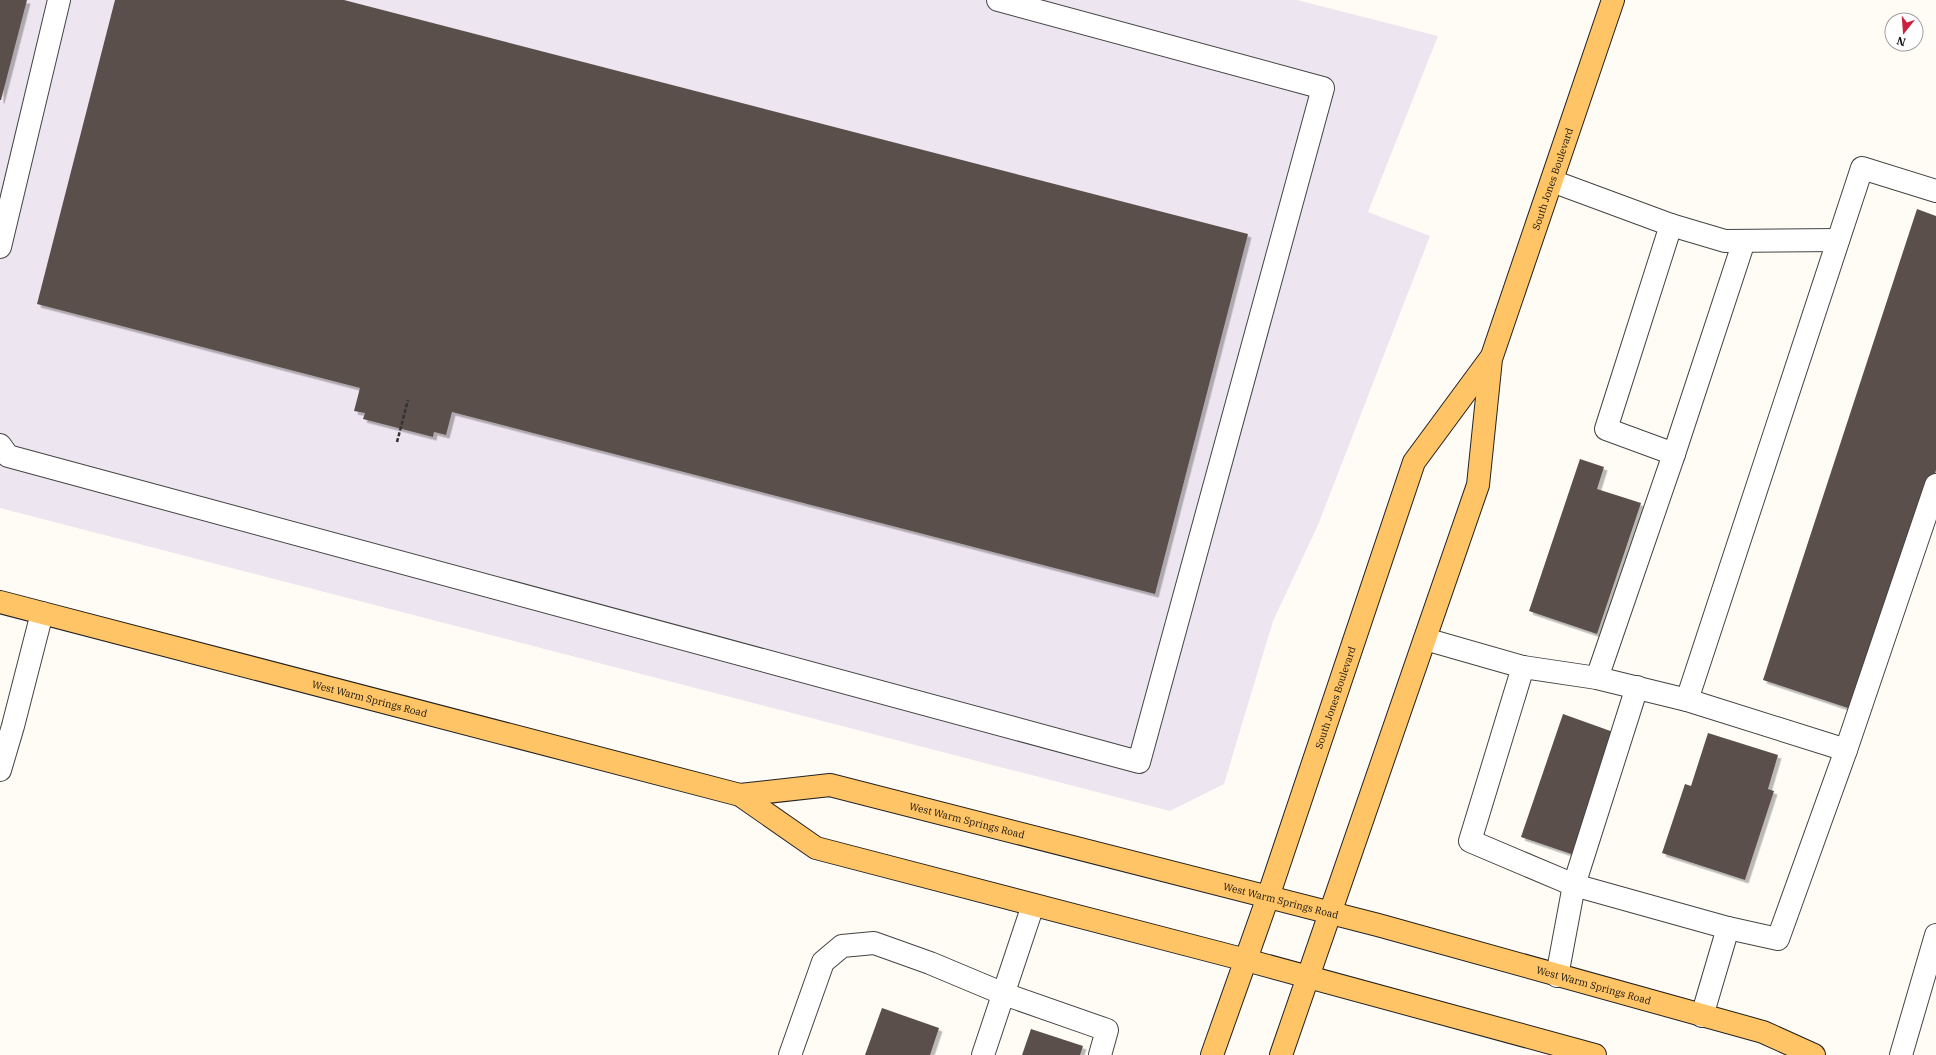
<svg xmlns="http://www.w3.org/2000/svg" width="1936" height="1055" font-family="'IBM Plex Serif',serif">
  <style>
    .industrial { fill: #ede5ef }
    .building { fill: #5a504c; filter: url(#shadow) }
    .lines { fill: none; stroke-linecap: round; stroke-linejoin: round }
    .minor-casing { stroke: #444; stroke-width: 24 }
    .major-casing { stroke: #222; stroke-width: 24 }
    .path { stroke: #333; stroke-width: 2.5; stroke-dasharray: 4 2; stroke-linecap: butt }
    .minor { stroke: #fff; stroke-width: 22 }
    .major { stroke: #ffc465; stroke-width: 22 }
    .labels { text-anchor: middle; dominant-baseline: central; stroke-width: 4; stroke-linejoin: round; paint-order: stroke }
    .street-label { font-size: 10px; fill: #111; stroke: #fff }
  </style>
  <defs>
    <filter id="shadow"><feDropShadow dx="3.5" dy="3.5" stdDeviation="0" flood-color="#0004"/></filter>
  </defs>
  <rect width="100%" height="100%" fill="#fffcf5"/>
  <polygon class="industrial" points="0,0 1297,0 1438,36 1368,212 1430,236 1318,525 1273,621 1224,784 1170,811 0,508"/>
  <g class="building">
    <polygon points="0,0 27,0 1,100 0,100"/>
    <polygon points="115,0 344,0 1248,234 1155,594 452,412 446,435 434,432 433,437 363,419 365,413 354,411 360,388 37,304"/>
    <polygon points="1917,209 1936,216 1936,470 1857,711 1763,680"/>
    <polygon points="1580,459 1604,467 1597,489 1641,503 1597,634 1529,611"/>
    <polygon points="1563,714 1616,733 1574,855 1521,837"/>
    <polygon points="1708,733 1778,755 1768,789 1774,791 1745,880 1662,853 1685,784 1691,786"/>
    <polygon points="882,1008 939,1028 930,1055 865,1055"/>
    <polygon points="1031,1029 1083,1046 1080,1055 1022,1055"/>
  </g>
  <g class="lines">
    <g class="minor-casing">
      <g id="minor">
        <polyline points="1552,181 1671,225 1725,241 1838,240"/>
        <polyline points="1671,225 1606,429 1674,454"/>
        <polyline points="0,247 59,0"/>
        <polyline points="0,445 8,456 1139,762 1323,88 998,0"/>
        <polyline points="1425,639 1523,667 1597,678 1687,700 1846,750"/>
        <polyline points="1523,667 1470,841 1574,885 1728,928 1778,939 1846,750 1936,485"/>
        <polyline points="1597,678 1674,454 1744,241"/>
        <polyline points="1687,700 1862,168 1936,191"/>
        <polyline points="0,770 13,726 42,613"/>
        <polyline points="1557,976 1574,885 1637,687"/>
        <polyline points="1702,1016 1728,928"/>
        <polyline points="790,1055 823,962 842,946 874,943 930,963 1004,994 1107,1030 1100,1055"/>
        <polyline points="983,1055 1033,905"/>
        <polyline points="1901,1055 1936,935"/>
      </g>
    </g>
    <g class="major-casing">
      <g id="major">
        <path id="s1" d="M0,602L740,795L816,848L1246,960L1595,1055"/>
        <path id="s2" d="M740,795L830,785L1378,925L1763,1032L1814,1055"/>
        <path id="s3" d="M1212,1055L1268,897L1414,462L1490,359"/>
        <path id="s4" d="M1281,1055L1478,485L1491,359L1613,0"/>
      </g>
    </g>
    <polyline class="path" points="397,442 408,400"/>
    <use href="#minor" class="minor"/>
    <use href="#major" class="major"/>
  </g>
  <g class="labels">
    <g class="street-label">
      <text stroke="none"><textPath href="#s4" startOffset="920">South Jones Boulevard</textPath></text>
      <text stroke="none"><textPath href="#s1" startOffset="382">West Warm Springs Road</textPath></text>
      <text stroke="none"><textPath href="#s3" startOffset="378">South Jones Boulevard</textPath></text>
      <text stroke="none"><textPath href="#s2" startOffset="232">West Warm Springs Road</textPath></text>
      <text stroke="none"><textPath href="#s2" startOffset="556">West Warm Springs Road</textPath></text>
      <text stroke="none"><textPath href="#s2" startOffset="880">West Warm Springs Road</textPath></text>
    </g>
  </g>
  <g transform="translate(1904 32) rotate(197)"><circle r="19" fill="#ffffff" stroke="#a0a0a0"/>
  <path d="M0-3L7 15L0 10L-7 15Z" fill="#cb1f3f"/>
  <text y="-6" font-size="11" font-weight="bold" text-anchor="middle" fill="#111111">N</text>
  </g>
</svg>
